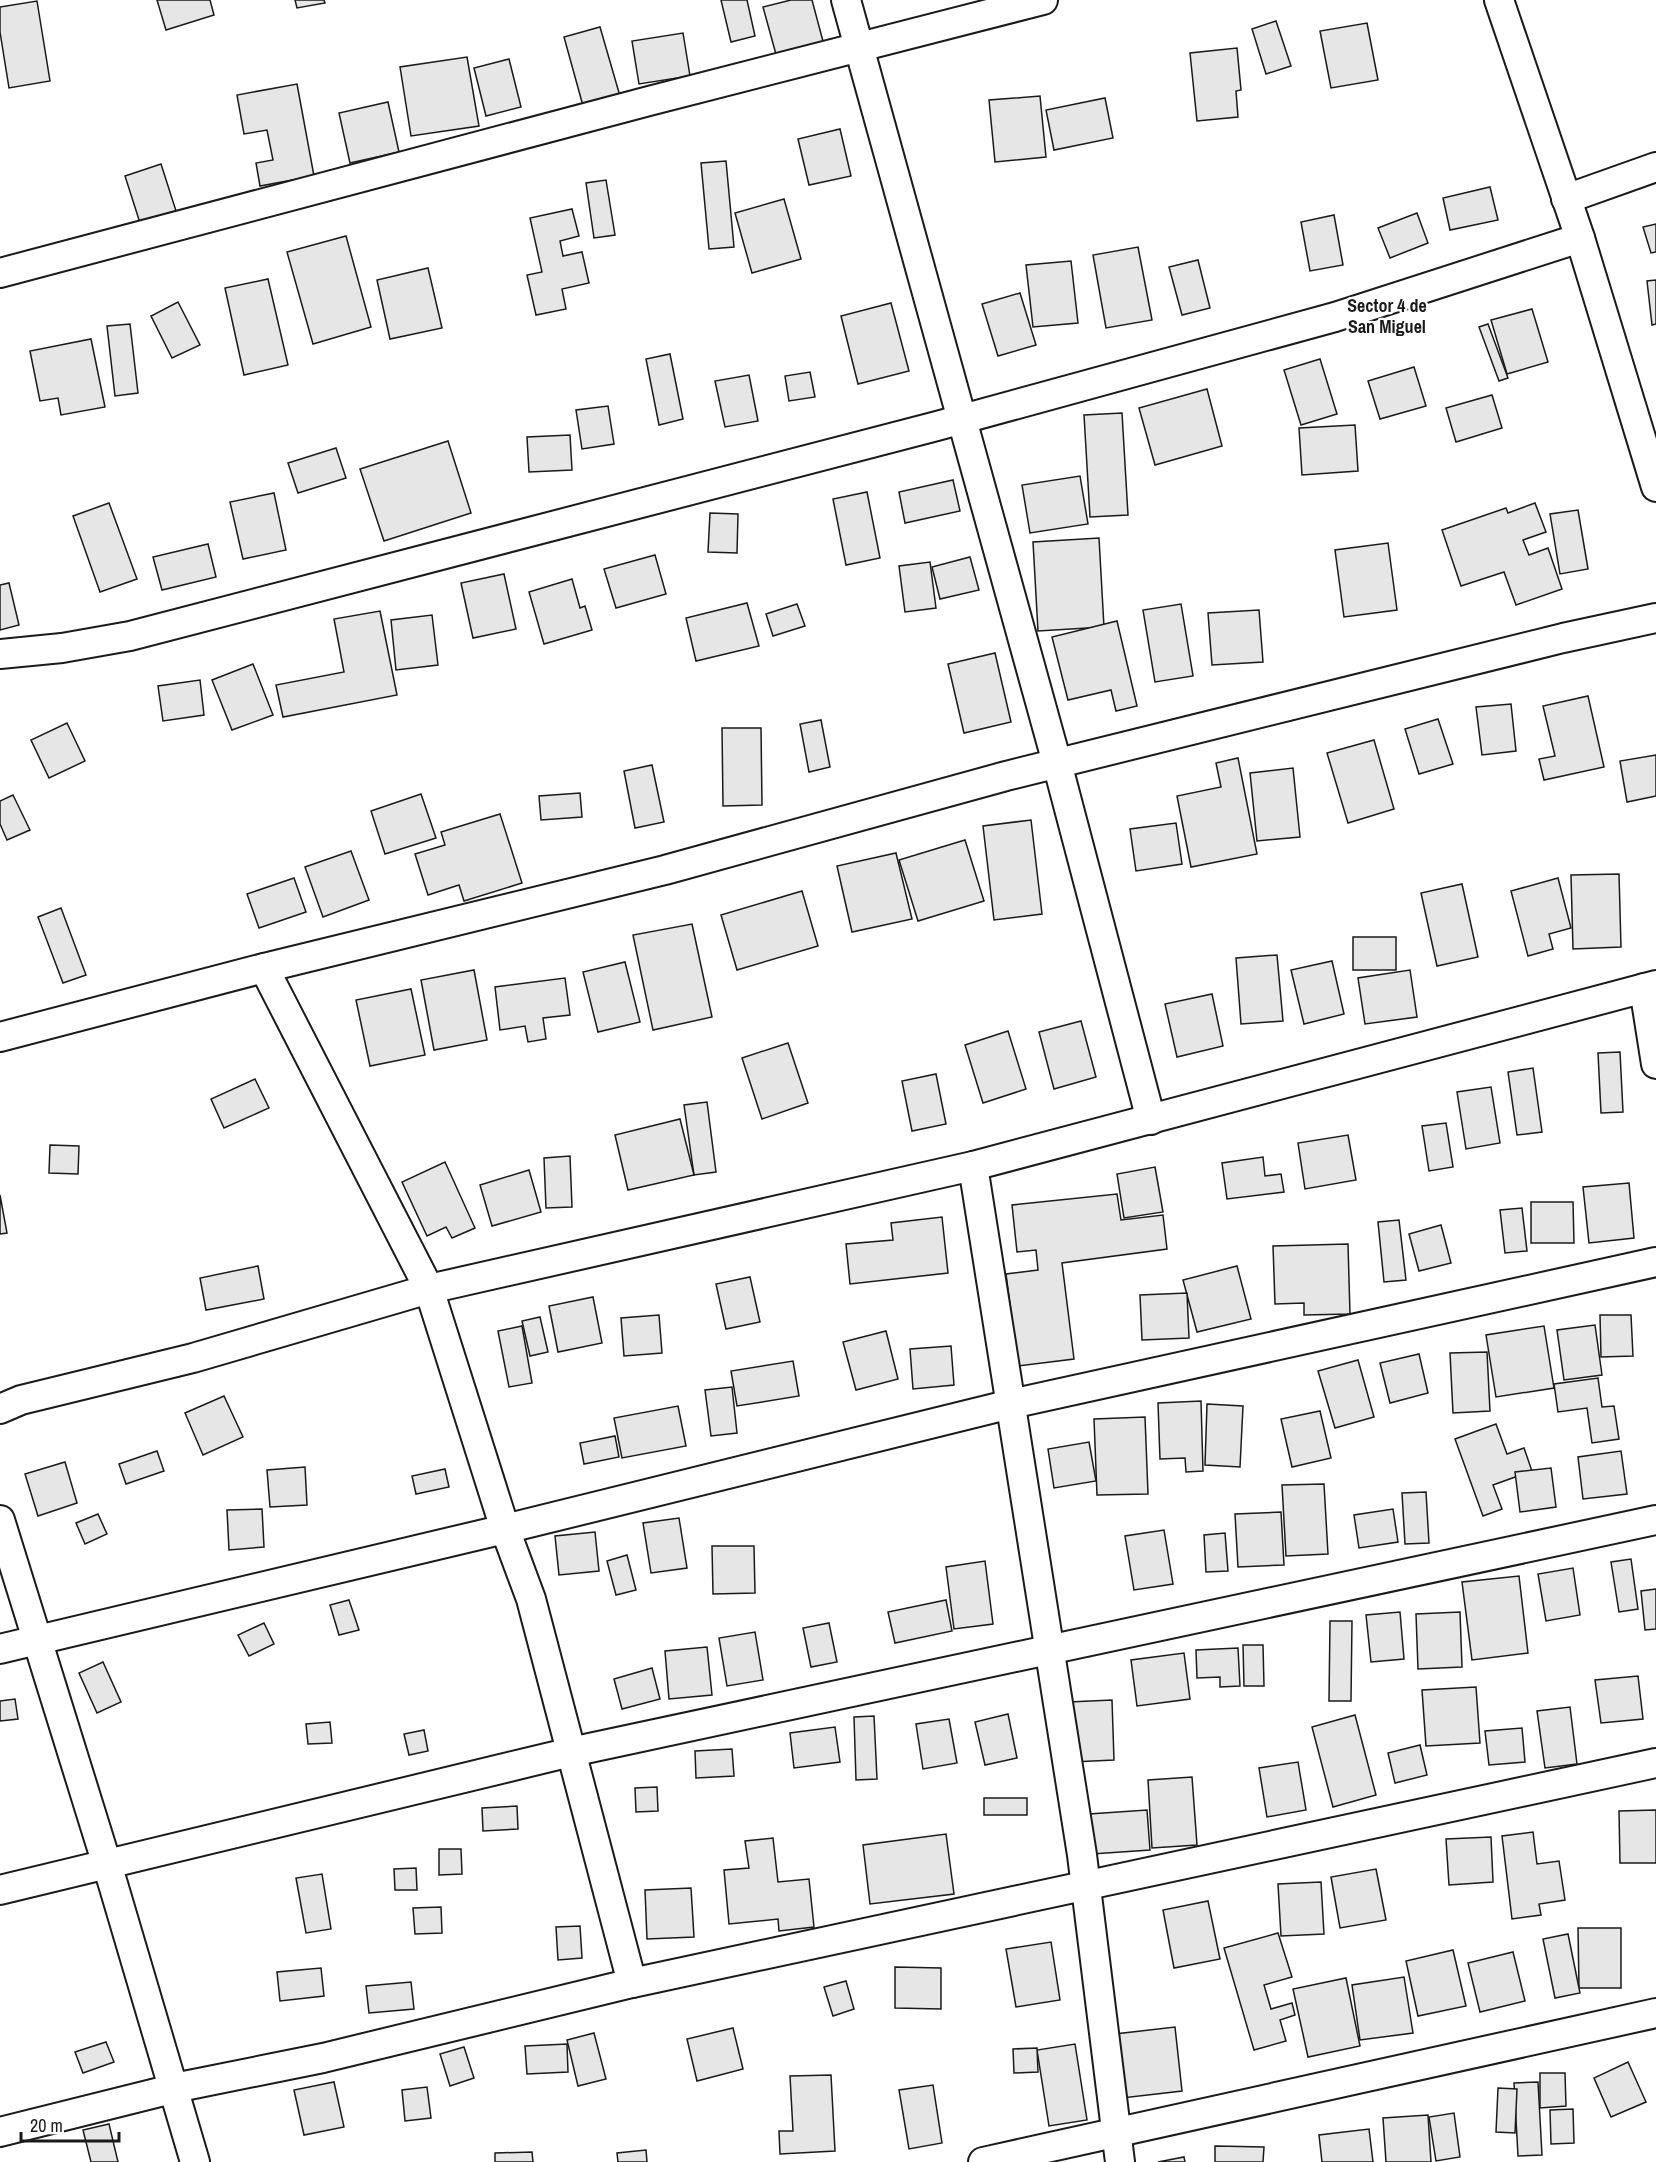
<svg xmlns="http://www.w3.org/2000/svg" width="1656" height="2162" font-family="'Archivo Narrow',sans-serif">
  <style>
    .building { fill: #e6e6e6; stroke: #1a1a1a; stroke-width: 1.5 }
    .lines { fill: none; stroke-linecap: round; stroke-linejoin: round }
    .street-casing { stroke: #1a1a1a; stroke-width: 32 }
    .street { stroke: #fff; stroke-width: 28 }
    .labels { text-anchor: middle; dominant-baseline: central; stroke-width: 4.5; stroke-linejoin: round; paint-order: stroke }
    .quarter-label { font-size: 18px; font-weight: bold; fill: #1a1a1a; stroke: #fff }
  </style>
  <rect width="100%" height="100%" fill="#fff"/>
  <g class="building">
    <polygon points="157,0 210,0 214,15 166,30"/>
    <polygon points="295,0 324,0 325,3 297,8"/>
    <polygon points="721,0 747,0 755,36 731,42"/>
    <polygon points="791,0 812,0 824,45 777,58 763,7"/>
    <polygon points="37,1 50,81 9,88 0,32 0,7"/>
    <polygon points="1276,21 1291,66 1266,74 1252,29"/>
    <polygon points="1367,23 1378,80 1331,88 1320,31"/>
    <polygon points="600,27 622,103 585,113 564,37"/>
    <polygon points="683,33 690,76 639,84 632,41"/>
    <polygon points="1237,48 1241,90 1236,91 1238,117 1197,121 1190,53"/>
    <polygon points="467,57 479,126 411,136 400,67"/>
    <polygon points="509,59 521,107 486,116 474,68"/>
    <polygon points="297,84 314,176 260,186 256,163 273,160 267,130 244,134 237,95"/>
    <polygon points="1040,96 1046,157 995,162 989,100"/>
    <polygon points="1105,98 1113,138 1054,150 1046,110"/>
    <polygon points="388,102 399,152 350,163 339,113"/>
    <polygon points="840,129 851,176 809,185 798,139"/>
    <polygon points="726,161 734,247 709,249 701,163"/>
    <polygon points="161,164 177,214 141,226 125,176"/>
    <polygon points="606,180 615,235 594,238 586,183"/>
    <polygon points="1490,187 1498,220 1450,230 1443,198"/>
    <polygon points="784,199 801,259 752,273 735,213"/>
    <polygon points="572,209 579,236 560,241 563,256 582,252 589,283 562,289 566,309 536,315 527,275 542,272 530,218"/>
    <polygon points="1417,213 1428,243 1390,258 1378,228"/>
    <polygon points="1334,215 1343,265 1310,271 1301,222"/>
    <polygon points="1656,224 1656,252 1651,253 1643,227"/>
    <polygon points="346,236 371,327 313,344 287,252"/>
    <polygon points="1138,247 1152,320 1106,328 1093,255"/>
    <polygon points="1198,260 1210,308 1182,315 1169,267"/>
    <polygon points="1071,261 1078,323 1033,327 1026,265"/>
    <polygon points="428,268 442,328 390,339 377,280"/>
    <polygon points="268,279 288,365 244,375 225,288"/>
    <polygon points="1656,280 1656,324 1652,325 1647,281"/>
    <polygon points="1020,293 1036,345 998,356 982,304"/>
    <polygon points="178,302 200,345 172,358 151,316"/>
    <polygon points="891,303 909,371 858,384 841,316"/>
    <polygon points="1532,309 1548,362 1507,374 1491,320"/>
    <polygon points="130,324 138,393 115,396 107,326"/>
    <polygon points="1488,324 1508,378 1499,381 1479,327"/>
    <polygon points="91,339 105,407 61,415 58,398 40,401 30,351"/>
    <polygon points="670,354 683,419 659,425 646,359"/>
    <polygon points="1320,359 1337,414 1301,425 1284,370"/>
    <polygon points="1414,367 1426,406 1380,419 1368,381"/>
    <polygon points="810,372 815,397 789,401 785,376"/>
    <polygon points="749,375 758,421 725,427 715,381"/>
    <polygon points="1207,389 1222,446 1155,465 1139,408"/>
    <polygon points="1492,395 1502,428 1456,442 1446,408"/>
    <polygon points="608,406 614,444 582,449 576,410"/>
    <polygon points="1122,413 1128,515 1090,517 1084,415"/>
    <polygon points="1355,425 1358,471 1302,475 1299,428"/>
    <polygon points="570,435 572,470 529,472 527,437"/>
    <polygon points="448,441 471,513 384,541 360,469"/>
    <polygon points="336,448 346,478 298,493 288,463"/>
    <polygon points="1080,476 1088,524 1030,533 1022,485"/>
    <polygon points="953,480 960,511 905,523 899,492"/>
    <polygon points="867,492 880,558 846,565 833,499"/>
    <polygon points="274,493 286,550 243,559 230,502"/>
    <polygon points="109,503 137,579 100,592 73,516"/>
    <polygon points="1535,503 1546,532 1523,540 1529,555 1548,548 1562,589 1516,605 1504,572 1461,586 1442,530 1506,508 1508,513"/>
    <polygon points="1578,510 1588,569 1560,574 1550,514"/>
    <polygon points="710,513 738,514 737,553 708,552"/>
    <polygon points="1099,538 1104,627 1038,631 1033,542"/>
    <polygon points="1388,543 1397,610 1344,617 1335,550"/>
    <polygon points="208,544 216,577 162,590 153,557"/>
    <polygon points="655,555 666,594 616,608 604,569"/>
    <polygon points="970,557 979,590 940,599 932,567"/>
    <polygon points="930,562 936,608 905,612 899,566"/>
    <polygon points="504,574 516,629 473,638 461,583"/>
    <polygon points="572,579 580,608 585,606 592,630 544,644 529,592"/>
    <polygon points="9,583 19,625 0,630 0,585"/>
    <polygon points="747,603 759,646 696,661 686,618"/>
    <polygon points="797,604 805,626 773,636 766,614"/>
    <polygon points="1181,604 1193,676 1155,682 1143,610"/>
    <polygon points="1259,610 1263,662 1212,665 1208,613"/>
    <polygon points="380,611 397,695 283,717 276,685 344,672 334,619"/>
    <polygon points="432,615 438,665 396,670 391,620"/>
    <polygon points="1117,621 1137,706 1116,711 1111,690 1068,700 1052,637"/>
    <polygon points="995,653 1011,722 964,733 948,664"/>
    <polygon points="253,664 273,715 232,730 212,680"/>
    <polygon points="200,680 204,715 163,721 158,686"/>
    <polygon points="1588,696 1604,767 1544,780 1539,759 1555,756 1543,706"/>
    <polygon points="1511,704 1516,751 1482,755 1476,707"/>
    <polygon points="1438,719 1453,764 1419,774 1405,729"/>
    <polygon points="821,720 830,767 809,772 800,724"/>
    <polygon points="67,723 85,761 49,778 31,740"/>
    <polygon points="722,728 761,728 762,805 723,806"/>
    <polygon points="1374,740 1394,809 1348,823 1327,753"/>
    <polygon points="1656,755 1656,796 1627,802 1620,761"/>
    <polygon points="1238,758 1257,854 1191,867 1177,796 1221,787 1216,763"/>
    <polygon points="652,765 664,822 635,828 624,771"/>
    <polygon points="1293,768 1300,837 1257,841 1250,773"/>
    <polygon points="580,793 582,817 541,820 539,796"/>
    <polygon points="421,794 436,838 385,854 371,811"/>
    <polygon points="13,795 30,830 7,840 0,824 0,801"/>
    <polygon points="500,814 522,883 464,901 459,885 428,895 415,854 445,845 441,832"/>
    <polygon points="1031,820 1042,914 994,920 983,826"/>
    <polygon points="1176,823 1182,864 1136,871 1130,829"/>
    <polygon points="965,840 984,901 918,921 899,860"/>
    <polygon points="351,851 369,900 323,917 305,867"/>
    <polygon points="896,853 912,919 852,932 837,866"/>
    <polygon points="1619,874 1621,947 1573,949 1571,875"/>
    <polygon points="294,878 306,912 259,928 247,894"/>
    <polygon points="1558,878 1571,928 1549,934 1553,949 1528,956 1511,891"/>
    <polygon points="1462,884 1478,957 1437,966 1421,893"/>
    <polygon points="802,891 818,946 737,970 721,915"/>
    <polygon points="61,908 86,975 63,983 38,917"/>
    <polygon points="692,924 712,1017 653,1030 633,935"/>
    <rect x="1353" y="937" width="43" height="33"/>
    <polygon points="1277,955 1283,1021 1241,1024 1236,958"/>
    <polygon points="1332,961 1344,1014 1304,1024 1291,970"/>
    <polygon points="625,962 640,1022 598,1032 583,972"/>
    <polygon points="474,970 487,1040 434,1050 421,980"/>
    <polygon points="1410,970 1417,1017 1365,1024 1358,978"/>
    <polygon points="565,978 570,1015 543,1018 546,1039 528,1042 525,1026 500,1030 495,987"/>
    <polygon points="411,989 425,1055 370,1066 356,1000"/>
    <polygon points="1212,994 1223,1046 1177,1057 1165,1004"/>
    <polygon points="1081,1021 1096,1077 1054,1089 1039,1032"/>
    <polygon points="1008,1031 1026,1089 983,1103 965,1045"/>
    <polygon points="788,1043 808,1103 762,1119 742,1058"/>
    <polygon points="1620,1052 1623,1112 1601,1113 1598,1053"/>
    <polygon points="1533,1068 1542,1132 1517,1135 1508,1072"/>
    <polygon points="936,1074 946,1124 912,1131 902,1081"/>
    <polygon points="255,1079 269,1108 224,1128 211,1099"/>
    <polygon points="1491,1087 1500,1143 1466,1149 1457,1092"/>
    <polygon points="707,1102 716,1172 694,1175 684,1105"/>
    <polygon points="680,1119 694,1175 628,1190 615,1135"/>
    <polygon points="1446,1123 1453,1167 1429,1171 1422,1126"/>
    <polygon points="1348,1135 1356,1180 1305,1189 1298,1143"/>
    <polygon points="50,1145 79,1146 78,1174 49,1173"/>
    <polygon points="570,1156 572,1207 546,1208 544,1158"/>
    <polygon points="1263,1157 1265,1176 1281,1174 1284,1192 1227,1199 1222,1163"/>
    <polygon points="445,1162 475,1228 452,1238 446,1227 427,1236 402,1182"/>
    <polygon points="1155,1167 1163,1212 1124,1218 1117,1174"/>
    <polygon points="529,1170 541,1212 492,1226 480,1185"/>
    <polygon points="1629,1183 1634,1238 1589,1243 1583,1187"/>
    <polygon points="1117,1194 1121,1220 1163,1215 1167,1249 1062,1263 1074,1359 1018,1366 1006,1274 1038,1270 1036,1250 1017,1252 1012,1205"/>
    <polygon points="0,1195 7,1233 0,1234"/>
    <polygon points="1531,1202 1573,1202 1574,1243 1531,1243"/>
    <polygon points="1522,1208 1527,1251 1505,1253 1500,1210"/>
    <polygon points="942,1217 948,1273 850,1284 846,1244 893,1240 891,1223"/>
    <polygon points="1399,1220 1406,1280 1384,1282 1378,1222"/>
    <polygon points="1441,1225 1451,1263 1419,1271 1409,1234"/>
    <polygon points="1348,1244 1350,1314 1304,1315 1304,1303 1275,1304 1273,1246"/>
    <polygon points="258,1266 264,1299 206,1310 200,1278"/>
    <polygon points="1237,1266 1251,1319 1197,1332 1183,1280"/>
    <polygon points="750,1277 760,1322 726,1329 716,1284"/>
    <polygon points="1187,1293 1189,1338 1142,1340 1140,1295"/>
    <polygon points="593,1297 602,1343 558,1352 549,1306"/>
    <polygon points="659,1315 662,1353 624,1356 621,1318"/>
    <polygon points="1600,1315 1631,1315 1633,1356 1601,1357"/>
    <polygon points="540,1317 548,1352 530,1356 522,1321"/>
    <polygon points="1595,1325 1602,1375 1564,1380 1557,1330"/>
    <polygon points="522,1326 532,1383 509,1387 498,1331"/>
    <polygon points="1544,1326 1554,1388 1496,1397 1486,1335"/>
    <polygon points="886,1331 898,1379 856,1390 843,1342"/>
    <polygon points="951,1346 954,1385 913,1389 910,1349"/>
    <polygon points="1487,1352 1490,1411 1453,1413 1450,1353"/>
    <polygon points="1419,1354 1428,1393 1390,1403 1380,1363"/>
    <polygon points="1358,1360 1374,1417 1335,1428 1318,1371"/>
    <polygon points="793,1361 799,1396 737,1406 731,1371"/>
    <polygon points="1598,1378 1602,1407 1614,1406 1619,1439 1592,1443 1587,1408 1558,1412 1554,1384"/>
    <polygon points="732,1387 737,1433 711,1436 705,1390"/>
    <polygon points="224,1396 243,1437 203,1455 185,1413"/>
    <polygon points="1201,1401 1203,1471 1186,1472 1185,1458 1160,1459 1158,1403"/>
    <polygon points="1207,1404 1243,1406 1240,1467 1205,1465"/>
    <polygon points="678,1406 686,1446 622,1458 614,1418"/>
    <polygon points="1320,1411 1331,1458 1292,1467 1281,1419"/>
    <polygon points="1145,1417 1148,1494 1097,1495 1094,1419"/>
    <polygon points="1496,1424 1507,1454 1524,1448 1532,1471 1493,1485 1502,1509 1483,1516 1455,1439"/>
    <polygon points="615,1436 619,1457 584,1464 580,1443"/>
    <polygon points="1089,1442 1096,1481 1054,1488 1048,1449"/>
    <polygon points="157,1451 164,1471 126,1484 119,1464"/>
    <polygon points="1621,1451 1627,1494 1583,1499 1578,1457"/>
    <polygon points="65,1462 77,1503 38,1516 25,1474"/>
    <polygon points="305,1467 307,1505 270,1507 267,1470"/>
    <polygon points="1551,1468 1556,1507 1520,1512 1515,1472"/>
    <polygon points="445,1469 449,1487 416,1494 412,1476"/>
    <polygon points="1324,1484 1328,1554 1286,1556 1282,1485"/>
    <polygon points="1426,1492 1429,1543 1405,1544 1402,1493"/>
    <polygon points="262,1509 264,1547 229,1550 227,1510"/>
    <polygon points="1393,1509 1398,1542 1359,1548 1354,1515"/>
    <polygon points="1281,1512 1284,1565 1238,1567 1235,1514"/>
    <polygon points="98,1514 107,1534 85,1544 76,1523"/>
    <polygon points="679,1518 687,1568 651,1573 643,1523"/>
    <polygon points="1164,1530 1173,1584 1134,1590 1125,1536"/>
    <polygon points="595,1532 599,1571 559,1575 555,1536"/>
    <polygon points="1225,1533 1228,1571 1206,1572 1204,1535"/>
    <polygon points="712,1546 754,1546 755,1593 713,1594"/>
    <polygon points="627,1555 636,1590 616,1595 607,1561"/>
    <polygon points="1631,1559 1638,1609 1619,1612 1611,1562"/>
    <polygon points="985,1561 993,1624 954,1629 946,1567"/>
    <polygon points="1573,1568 1580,1615 1546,1621 1538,1574"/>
    <polygon points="1519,1576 1528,1653 1472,1660 1462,1582"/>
    <polygon points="1656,1589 1656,1629 1645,1630 1641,1591"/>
    <polygon points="349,1600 359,1630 339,1635 330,1605"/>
    <polygon points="946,1600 952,1631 895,1643 888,1612"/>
    <polygon points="1400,1612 1404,1659 1371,1662 1366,1615"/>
    <polygon points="1460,1612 1462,1667 1418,1669 1416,1614"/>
    <polygon points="1330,1621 1352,1621 1351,1701 1329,1701"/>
    <polygon points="264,1623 274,1644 249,1656 238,1635"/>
    <polygon points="829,1623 837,1662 811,1667 803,1628"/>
    <polygon points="755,1632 763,1680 727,1686 719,1638"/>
    <polygon points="1243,1645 1263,1645 1264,1686 1244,1686"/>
    <polygon points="707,1647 712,1695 669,1699 665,1651"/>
    <polygon points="1238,1648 1240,1686 1220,1687 1220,1677 1197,1678 1196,1650"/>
    <polygon points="1184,1653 1190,1699 1137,1706 1131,1660"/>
    <polygon points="103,1662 121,1702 97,1713 79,1673"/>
    <polygon points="652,1668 660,1699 622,1709 614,1679"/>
    <polygon points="1638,1676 1643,1719 1601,1723 1595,1680"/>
    <polygon points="1476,1687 1480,1743 1426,1746 1422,1690"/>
    <polygon points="15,1699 18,1719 0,1721 0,1701"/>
    <polygon points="1112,1700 1114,1760 1072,1762 1069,1702"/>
    <polygon points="1570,1707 1577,1764 1545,1768 1537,1711"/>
    <polygon points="1008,1714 1017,1758 985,1765 975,1722"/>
    <polygon points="1355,1715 1376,1795 1333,1807 1312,1727"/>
    <polygon points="874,1716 877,1779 856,1780 854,1717"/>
    <polygon points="949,1719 957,1763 923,1769 916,1724"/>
    <polygon points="330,1722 332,1743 308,1744 306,1724"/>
    <polygon points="835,1727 840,1762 794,1768 790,1733"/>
    <polygon points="1522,1728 1525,1762 1489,1765 1485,1731"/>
    <polygon points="424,1730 428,1751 409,1755 404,1734"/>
    <polygon points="1420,1745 1427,1775 1395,1783 1388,1753"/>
    <polygon points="732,1749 734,1776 696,1778 695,1751"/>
    <polygon points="1298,1762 1306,1810 1267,1817 1259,1768"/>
    <polygon points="1192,1777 1197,1845 1152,1848 1148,1780"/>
    <polygon points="657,1787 658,1811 636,1812 635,1788"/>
    <rect x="984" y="1798" width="43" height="17"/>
    <polygon points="517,1806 518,1829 483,1831 482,1808"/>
    <polygon points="1147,1810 1150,1850 1092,1854 1089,1814"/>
    <polygon points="1656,1810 1656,1863 1620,1863 1619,1811"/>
    <polygon points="1533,1832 1537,1864 1559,1861 1565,1900 1539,1904 1541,1915 1512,1919 1502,1836"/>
    <polygon points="946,1834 954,1894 870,1904 863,1845"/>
    <polygon points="1491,1837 1493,1882 1449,1885 1446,1839"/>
    <polygon points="773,1838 778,1882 809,1879 814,1927 779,1931 778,1919 729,1924 724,1870 749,1868 745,1841"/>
    <polygon points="439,1849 461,1849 462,1874 439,1875"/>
    <polygon points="416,1868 417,1890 395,1890 394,1869"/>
    <polygon points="1376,1869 1386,1920 1340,1928 1331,1877"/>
    <polygon points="322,1874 331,1929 306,1933 296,1878"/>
    <polygon points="1321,1882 1324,1934 1281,1936 1278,1884"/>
    <polygon points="691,1888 694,1937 647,1939 645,1890"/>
    <polygon points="1208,1901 1220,1959 1174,1968 1163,1910"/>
    <polygon points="441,1907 442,1933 415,1934 413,1908"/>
    <polygon points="580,1926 582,1958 558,1960 556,1927"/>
    <polygon points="1578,1928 1621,1928 1621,1988 1579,1988"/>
    <polygon points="1278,1933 1292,1977 1264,1985 1271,2009 1292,2003 1295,2015 1280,2020 1286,2041 1254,2050 1224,1948"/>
    <polygon points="1568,1934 1580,1993 1555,1998 1543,1939"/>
    <polygon points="1051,1942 1060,2000 1016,2007 1006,1949"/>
    <polygon points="1453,1950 1466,2006 1418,2016 1406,1961"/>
    <polygon points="1513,1952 1525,2001 1480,2012 1468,1963"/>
    <polygon points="895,1967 941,1968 941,2009 895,2008"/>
    <polygon points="321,1968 324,1996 280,2001 277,1972"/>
    <polygon points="1404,1977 1413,2033 1360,2040 1352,1985"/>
    <polygon points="1346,1978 1360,2046 1308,2057 1293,1989"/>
    <polygon points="846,1981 854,2009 833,2016 824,1987"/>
    <polygon points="411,1982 414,2009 369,2013 366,1986"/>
    <polygon points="1175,2027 1182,2091 1122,2098 1115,2034"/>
    <polygon points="733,2028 743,2069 697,2081 687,2039"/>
    <polygon points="594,2033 606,2079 578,2086 567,2040"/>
    <polygon points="106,2042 114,2062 83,2073 75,2052"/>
    <polygon points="567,2044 568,2072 527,2074 525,2046"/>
    <polygon points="1075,2044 1087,2120 1049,2126 1037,2050"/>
    <polygon points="464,2047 474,2078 450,2086 440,2054"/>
    <polygon points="1037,2048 1038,2072 1014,2073 1013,2049"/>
    <polygon points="1628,2062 1646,2102 1611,2117 1594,2078"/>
    <polygon points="1540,2073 1565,2073 1566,2106 1540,2108"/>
    <polygon points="831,2075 835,2151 780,2154 779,2131 793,2131 790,2076"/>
    <polygon points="334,2082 344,2127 304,2135 294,2090"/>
    <polygon points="1538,2082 1542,2155 1518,2156 1514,2083"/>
    <polygon points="933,2085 942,2143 909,2149 899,2090"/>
    <polygon points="427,2087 431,2118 405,2121 402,2090"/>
    <polygon points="1498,2088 1517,2089 1515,2133 1496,2132"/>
    <polygon points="1573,2109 1574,2143 1551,2144 1550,2110"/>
    <polygon points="1454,2113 1460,2157 1436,2161 1429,2117"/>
    <polygon points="1428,2115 1431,2162 1386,2162 1383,2118"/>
    <polygon points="109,2124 118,2162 91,2162 83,2130"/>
    <polygon points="1369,2129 1373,2162 1322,2162 1319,2135"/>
    <polygon points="1215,2146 1264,2147 1263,2162 1215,2162"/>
    <polygon points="646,2150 647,2162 618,2162 617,2153"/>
    <polygon points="532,2152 533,2162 495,2162 495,2153"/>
    <polygon points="1184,2157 1185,2162 1158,2162"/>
  </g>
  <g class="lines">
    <g class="street-casing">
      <g id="street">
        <polyline points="846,0 1057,763 1151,1120"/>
        <polyline points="1499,0 1580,238 1656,487"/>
        <polyline points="1566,199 1656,167"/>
        <polyline points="0,273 649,101 1043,0"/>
        <polyline points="0,654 62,648 130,636 937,426 1335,317 1580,238"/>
        <polyline points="264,968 429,1289 505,1529 531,1599 632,1983"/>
        <polyline points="1644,988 1656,1064"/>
        <polyline points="0,1037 264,968 665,870 1006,776 1563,638 1656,618"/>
        <polyline points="973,1166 1082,1855 1120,2162"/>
        <polyline points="0,1409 21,1400 193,1358 429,1289 973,1166 1656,985"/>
        <polyline points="0,1520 113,1884 195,2162"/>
        <polyline points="0,1649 505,1529 1011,1404 1656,1262"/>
        <polyline points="0,1890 571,1752 1656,1520"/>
        <polyline points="0,2132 184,2086 323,2058 632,1983 1656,1763"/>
        <polyline points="983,2162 1656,2013"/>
      </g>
    </g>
    <use href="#street" class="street"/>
  </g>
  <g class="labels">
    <g class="quarter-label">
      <text x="1387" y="305">Sector 4 de<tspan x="1387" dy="21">San Miguel</tspan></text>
    </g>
  </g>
  <path d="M21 2132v9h98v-9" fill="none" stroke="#1a1a1a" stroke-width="3"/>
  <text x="30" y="2132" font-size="18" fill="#1a1a1a" stroke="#ffffff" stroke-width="4.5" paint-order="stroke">20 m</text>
</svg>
